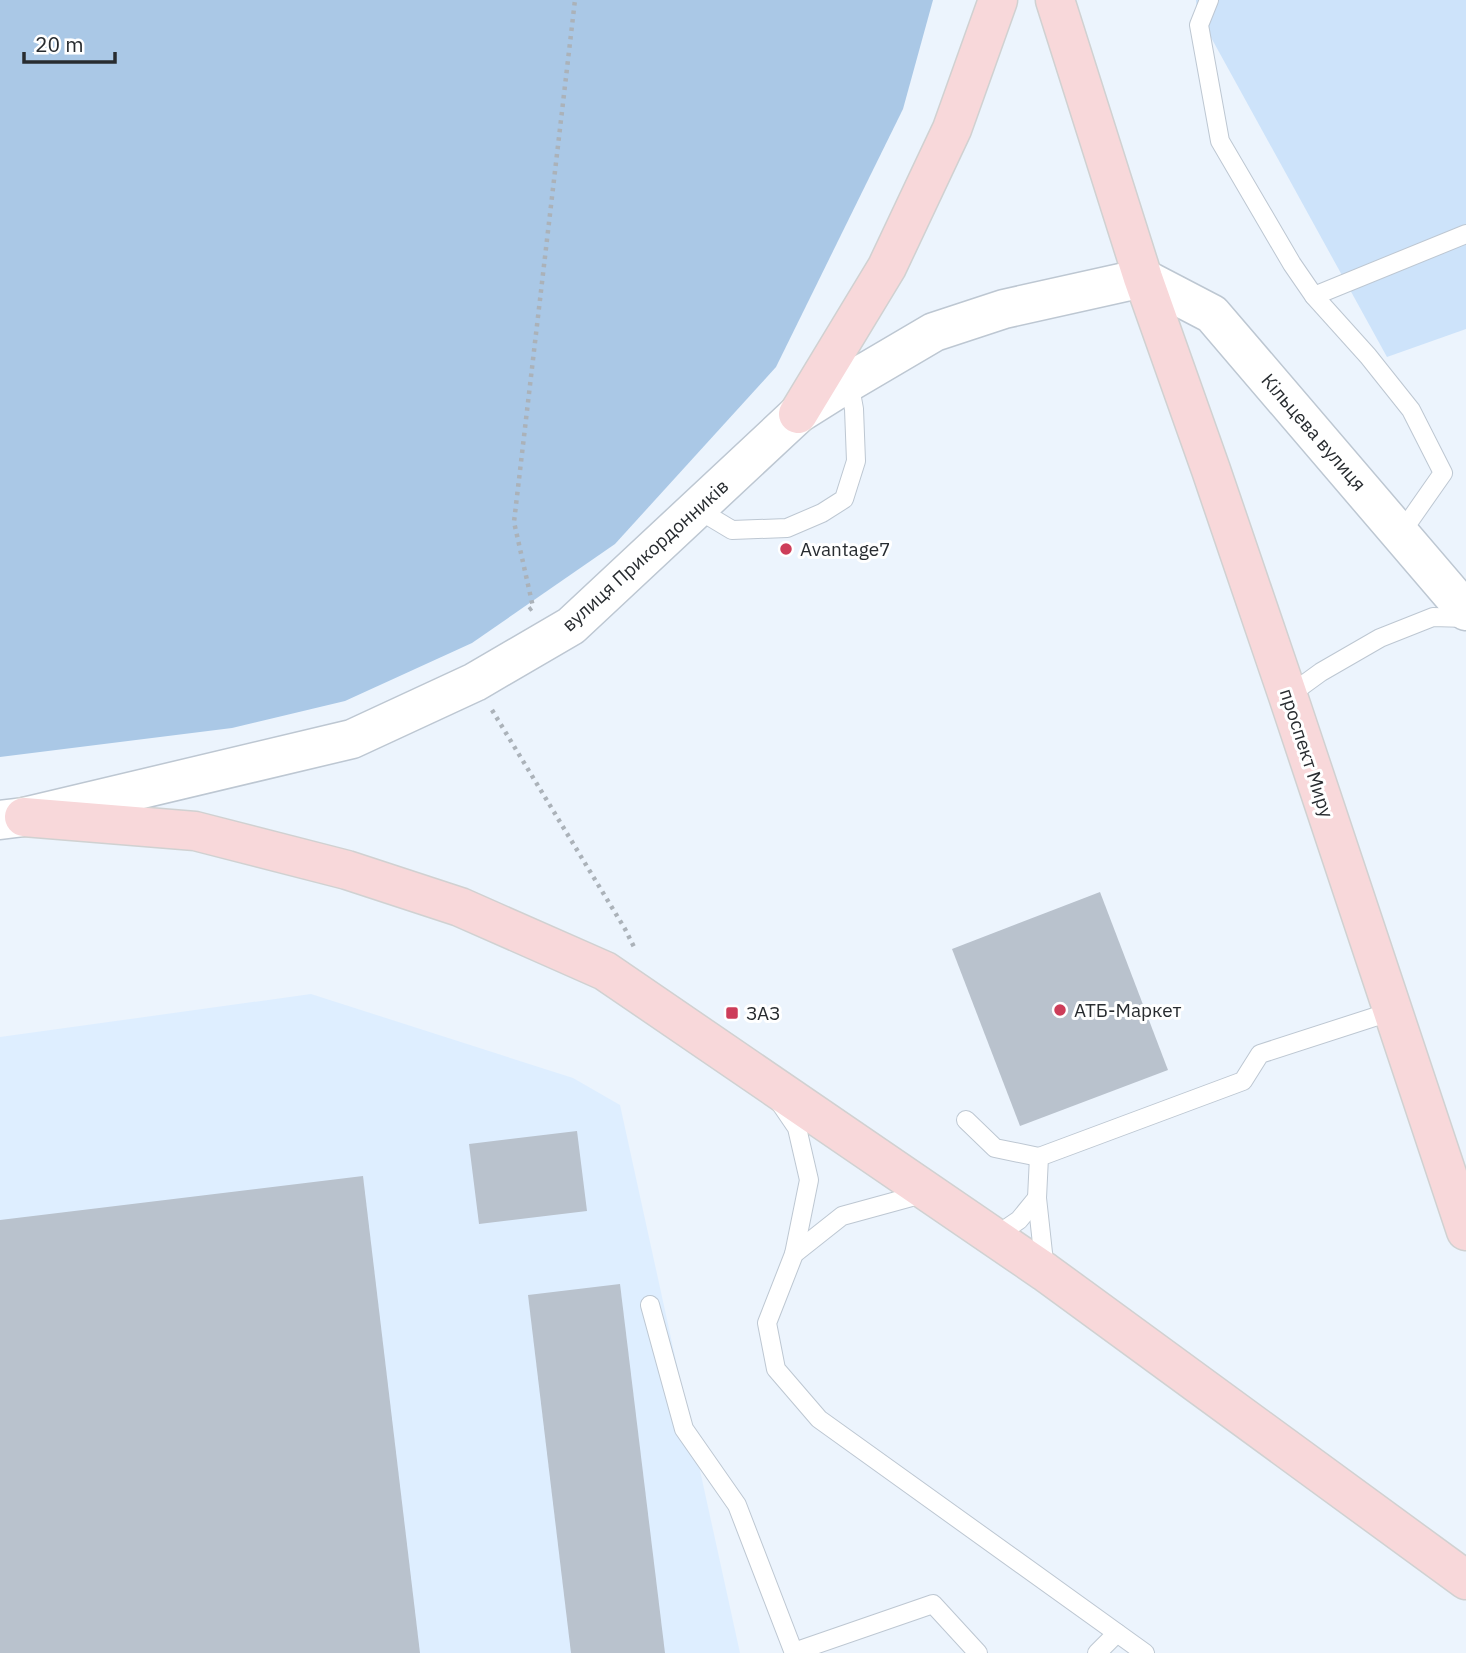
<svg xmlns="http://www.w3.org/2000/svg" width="1466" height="1653" font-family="'IBM Plex Sans',sans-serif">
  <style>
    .built { fill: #deeeff }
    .green { fill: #cde3fa }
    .forest { fill: #aac8e6 }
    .building { fill: #b9c2cd }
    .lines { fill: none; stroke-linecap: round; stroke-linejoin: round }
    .service-casing { stroke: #bdc7d2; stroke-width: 20 }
    .tertiary-casing { stroke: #bdc7d2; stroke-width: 41 }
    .secondary-casing { stroke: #bdc7d2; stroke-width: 41 }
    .primary-casing { stroke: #d0d1d1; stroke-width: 41 }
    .path { stroke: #abb2b9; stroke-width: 4.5; stroke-dasharray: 3.5 5; stroke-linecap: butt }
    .service { stroke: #fff; stroke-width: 18 }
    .tertiary { stroke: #fff; stroke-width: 38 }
    .secondary { stroke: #fff; stroke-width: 38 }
    .primary { stroke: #f8d8da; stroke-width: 38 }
    .poi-dot { fill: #cd3d59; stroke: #fff; stroke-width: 2.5 }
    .labels { text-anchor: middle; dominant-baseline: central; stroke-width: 6; stroke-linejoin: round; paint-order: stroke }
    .street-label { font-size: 19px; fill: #282c30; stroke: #fff }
    .poi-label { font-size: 19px; fill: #282c30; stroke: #fff; text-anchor: start }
  </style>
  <rect width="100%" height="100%" fill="#ecf4fd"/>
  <polygon class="built" points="311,994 573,1078 620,1105 740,1653 0,1653 0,1037"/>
  <polygon class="green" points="1196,0 1466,0 1466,329 1387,357 1197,12"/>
  <polygon class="forest" points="0,0 933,0 903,109 776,367 615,544 472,643 345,701 232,728 0,757"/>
  <g class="building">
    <polygon points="1100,892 1168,1070 1020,1126 952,949"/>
    <polygon points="577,1131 587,1211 479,1224 469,1144"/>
    <polygon points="363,1176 420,1653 0,1653 0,1220"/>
    <polygon points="620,1284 665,1653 571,1653 528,1295"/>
  </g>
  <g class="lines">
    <g class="service-casing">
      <g id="service">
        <polyline points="1209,0 1199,25 1220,141 1292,264 1314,296 1466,234"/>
        <polyline points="1314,296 1368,356 1411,410 1443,473 1401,533"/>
        <polyline points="697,509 732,530 787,528 822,513 844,499 856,461 854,409 849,382"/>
        <polyline points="1288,696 1321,672 1380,638 1433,617 1466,618"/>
        <polyline points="780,1103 797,1128 809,1180 794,1254"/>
        <polyline points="966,1120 995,1148 1039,1157"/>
        <polyline points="926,1193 842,1216 794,1254 767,1323 776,1369 819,1419 1145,1653"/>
        <polyline points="994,1237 1019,1220 1037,1198"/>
        <polyline points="1045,1271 1037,1198 1039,1157 1243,1081 1260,1054 1393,1011"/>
        <polyline points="650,1305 684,1429 737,1505 794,1653"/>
        <polyline points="794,1652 933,1604 978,1653"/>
        <polyline points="1097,1653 1117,1633"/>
      </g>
    </g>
    <g class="tertiary-casing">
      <polyline id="tertiary" points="0,820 24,817 352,739 475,682 571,626 798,414 849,382 934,332 1004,309 1143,278"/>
    </g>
    <g class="secondary-casing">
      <polyline id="secondary" points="1143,278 1212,314 1466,611"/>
    </g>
    <g class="primary-casing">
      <g id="primary">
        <polyline points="1055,0 1143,278 1211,470 1288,696 1466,1231"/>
        <polyline points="798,414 887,267 952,129 998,0"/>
        <polyline points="24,817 195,831 347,870 460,907 605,971 1045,1272 1466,1580"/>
      </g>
    </g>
    <g class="path">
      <polyline points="529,610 533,607 514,522 575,0"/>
      <polyline points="492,710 625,929 635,949"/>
    </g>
    <use href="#service" class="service"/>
    <use href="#tertiary" class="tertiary"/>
    <use href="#secondary" class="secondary"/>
    <use href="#primary" class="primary"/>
  </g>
  <g class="poi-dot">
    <circle cx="786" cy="549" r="7"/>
    <circle cx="1060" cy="1010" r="7"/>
    <rect x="725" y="1006" width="14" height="14" rx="3.5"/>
  </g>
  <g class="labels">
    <g class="street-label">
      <text transform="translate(1314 432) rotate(49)">Кільцева вулиця</text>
      <text transform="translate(645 555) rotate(-42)">вулиця Прикордонників</text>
      <text transform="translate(1307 753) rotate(72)">проспект Миру</text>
    </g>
    <g class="poi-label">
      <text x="800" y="549">Avantage7</text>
      <text x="1074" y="1010">АТБ-Маркет</text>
      <text x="746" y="1013">ЗАЗ</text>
    </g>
  </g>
  <path d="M24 52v10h91v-10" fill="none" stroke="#282c30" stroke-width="3.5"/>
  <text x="35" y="52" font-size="21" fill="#282c30" stroke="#ffffff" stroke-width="5" paint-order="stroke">20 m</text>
</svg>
